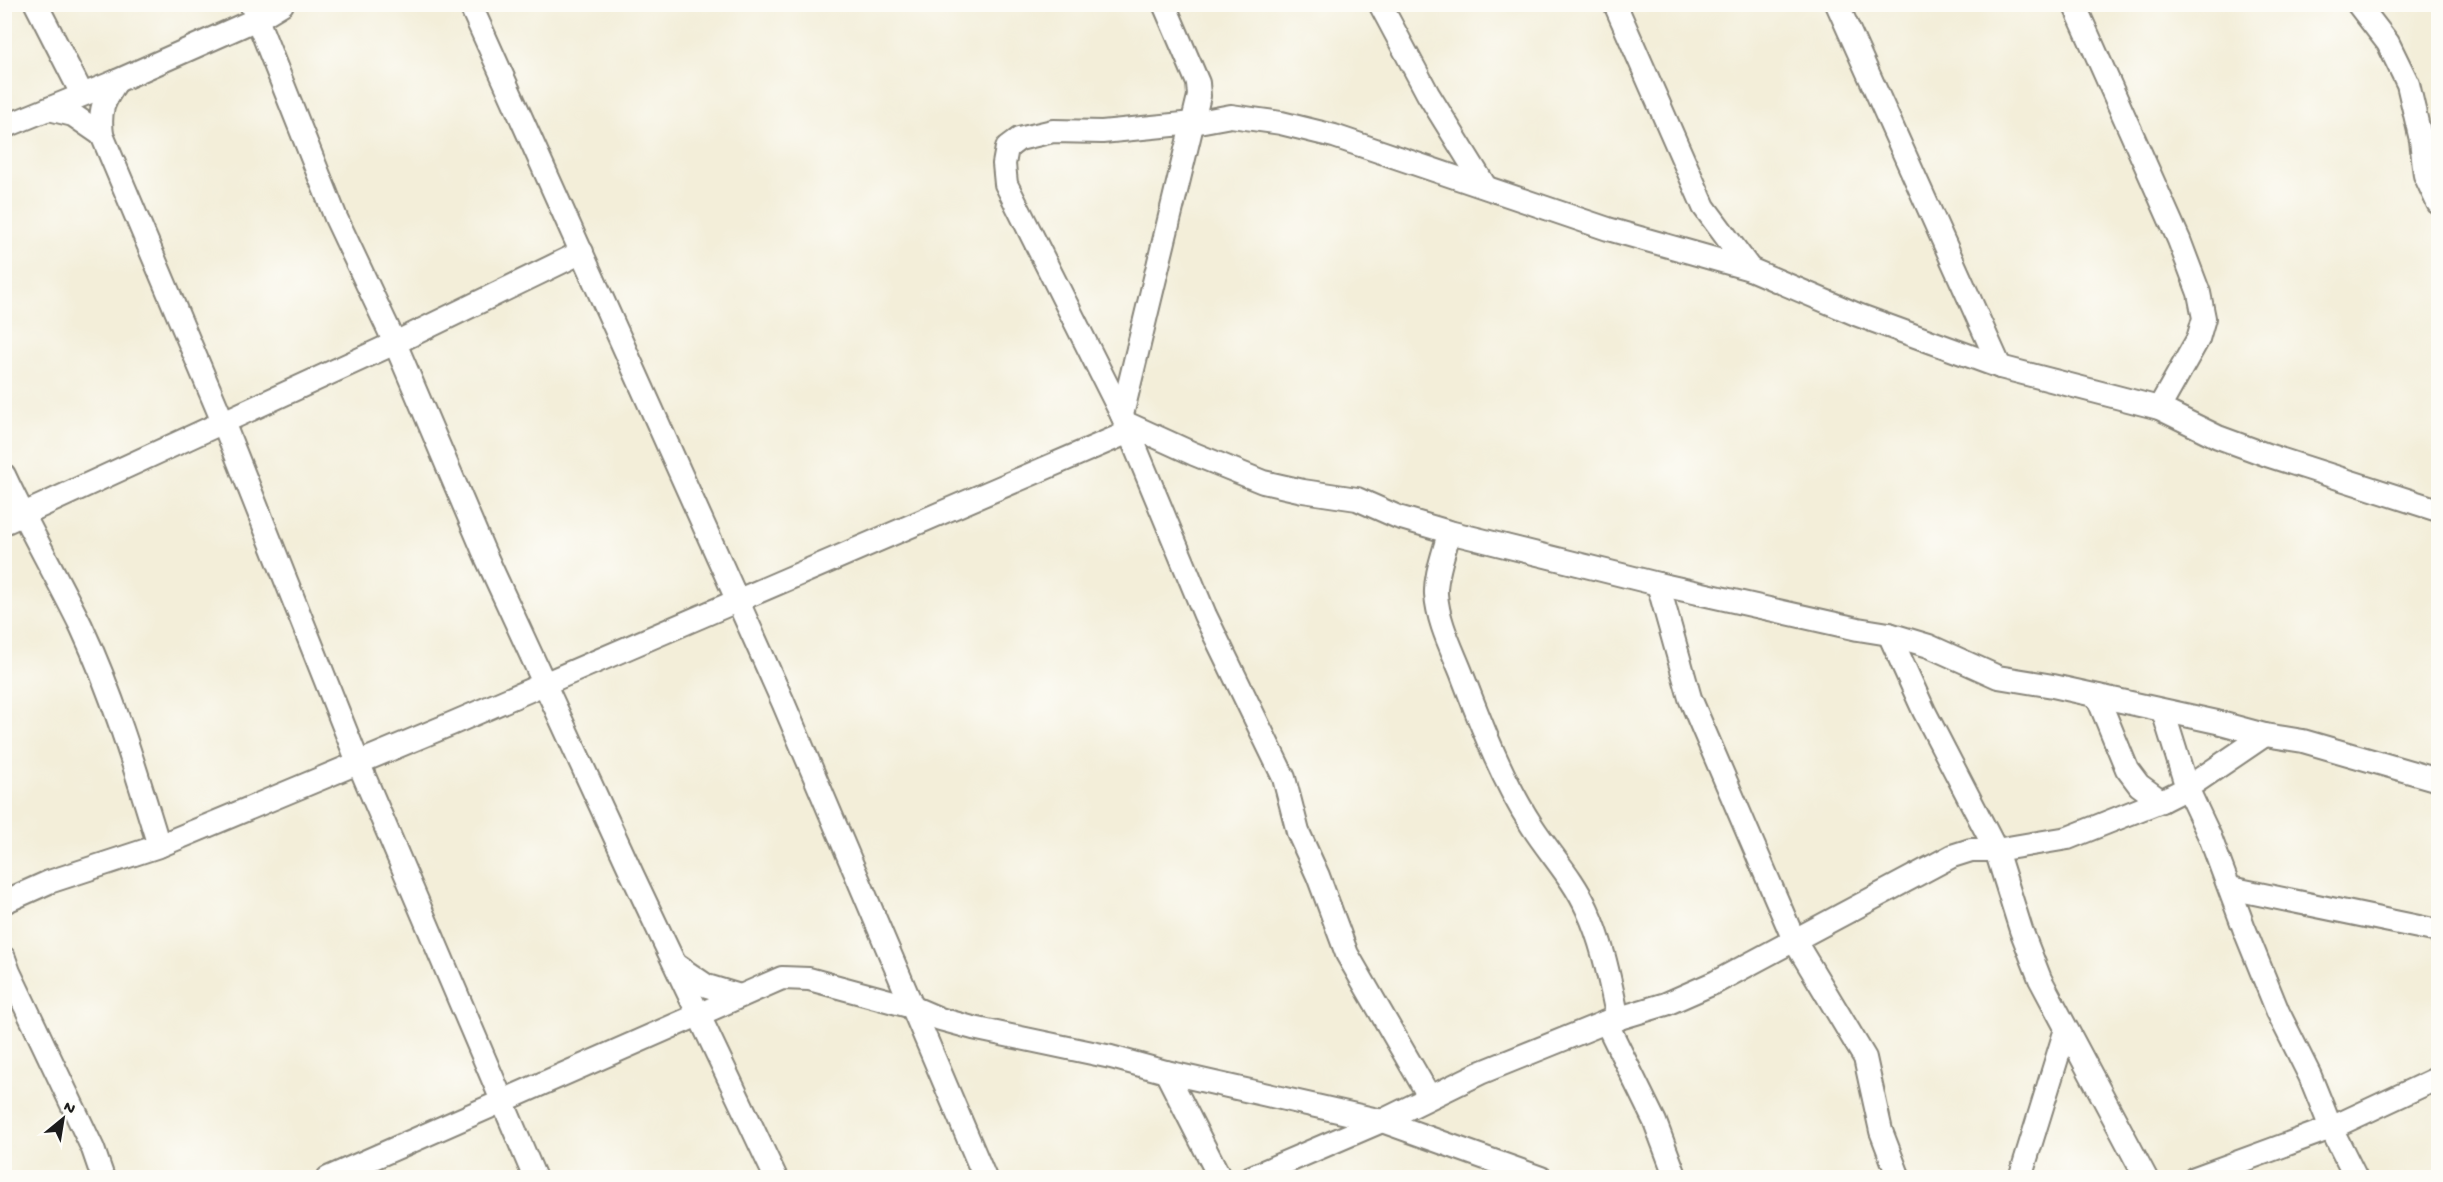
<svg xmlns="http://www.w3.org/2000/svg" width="2443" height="1182" font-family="'Gochi Hand',sans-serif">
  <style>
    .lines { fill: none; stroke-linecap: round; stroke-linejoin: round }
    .street-casing { stroke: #88857a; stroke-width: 26 }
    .street { stroke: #fff; stroke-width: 22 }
  </style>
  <rect width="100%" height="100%" fill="#fdfcf7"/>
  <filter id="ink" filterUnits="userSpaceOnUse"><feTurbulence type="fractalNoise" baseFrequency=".0167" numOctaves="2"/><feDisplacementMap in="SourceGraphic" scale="12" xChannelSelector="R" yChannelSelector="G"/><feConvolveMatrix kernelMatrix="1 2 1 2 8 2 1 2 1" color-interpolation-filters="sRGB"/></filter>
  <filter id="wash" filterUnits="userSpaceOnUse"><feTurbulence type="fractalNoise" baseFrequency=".008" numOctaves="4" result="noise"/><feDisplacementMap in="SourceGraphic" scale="24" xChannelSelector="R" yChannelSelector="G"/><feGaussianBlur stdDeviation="1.35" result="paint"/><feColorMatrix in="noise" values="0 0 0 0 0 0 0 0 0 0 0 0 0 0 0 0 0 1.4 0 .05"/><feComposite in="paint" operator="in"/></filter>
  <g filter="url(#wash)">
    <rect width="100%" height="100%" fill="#f3eed9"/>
  </g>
  <g filter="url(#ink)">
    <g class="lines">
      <g class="street-casing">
        <g id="street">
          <polyline points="36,4 82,94"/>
          <polyline points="251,4 336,218 395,343 487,559 632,874 776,1178"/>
          <polyline points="470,4 783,702 985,1178"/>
          <polyline points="1164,4 1198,83 1199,96 1122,415 1205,615 1284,778 1298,832 1318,876 1347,954 1429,1096"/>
          <polyline points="1380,4 1428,94 1485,186"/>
          <polyline points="1615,4 1704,207 1750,269 1858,315 2000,367 2159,408 2218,437 2267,455 2438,510"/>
          <polyline points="1837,4 2000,367"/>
          <polyline points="2074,4 2179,240 2199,293 2204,318 2198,339 2159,408"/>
          <polyline points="2358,4 2388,43 2408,84 2421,140 2425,175 2438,203"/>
          <path d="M117,81C103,102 99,109 102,135L223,422L358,762L535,1178"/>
          <polyline points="49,109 73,115 102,135"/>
          <polyline points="4,127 117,81 257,19 282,4"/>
          <polyline points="1122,415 1006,184 1004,164 1007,148 1019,139 1053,131 1102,132 1193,123 1231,116 1281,123 1334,136 1608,229 1750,269"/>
          <polyline points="1126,423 1194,454 1263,482 1303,491 1357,499 1398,517 1449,532 1658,584 1858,629 1889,634 1929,646 1998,677 2053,686 2217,722 2265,735 2303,741 2438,780"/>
          <path d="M4,475C28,527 56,575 81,626C114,697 136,771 159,846"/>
          <polyline points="4,523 395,343 582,252"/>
          <path d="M1449,532C1445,551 1435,575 1436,594C1438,622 1451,647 1461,672C1481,724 1501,778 1532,826C1550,854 1573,878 1587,909C1603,943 1610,982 1618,1019"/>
          <polyline points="1658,584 1690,698 1794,940 1865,1058 1881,1131 1899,1178"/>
          <polyline points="1889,634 1924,711 1996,850 2021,930 2040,979 2146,1178"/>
          <polyline points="2097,696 2127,769 2139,785 2161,801"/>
          <polyline points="2163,711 2187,788 2210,837 2244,928 2278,1012 2310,1076 2331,1128 2356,1178"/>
          <polyline points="2230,888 2438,931"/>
          <polyline points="4,902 49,882 159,846 451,724 1129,432"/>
          <polyline points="4,958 9,972 93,1149 103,1178"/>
          <polyline points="676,965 707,986 740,996"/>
          <polyline points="1606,1022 1655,1122 1676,1178"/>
          <polyline points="1166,1072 1220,1178"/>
          <polyline points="328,1178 782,978 809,979 912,1007 940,1019 973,1028 1111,1057 1166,1072 1382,1121 1541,1178"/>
          <polyline points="1249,1178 1382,1121 1480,1073 1606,1022 1666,1004 1716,982 1952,856 1971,850 1996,850 2068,838 2161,801 2187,788 2265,735"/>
          <polyline points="2020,1178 2066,1029"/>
          <polyline points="2195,1178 2331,1128 2438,1078"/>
        </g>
      </g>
      <use href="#street" class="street"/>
    </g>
  </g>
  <rect width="2443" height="1182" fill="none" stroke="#fdfcf7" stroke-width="24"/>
  <g transform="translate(63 1119) rotate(30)" stroke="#fdfcf7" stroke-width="4.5" paint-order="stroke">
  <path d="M0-4.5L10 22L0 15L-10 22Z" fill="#1c1c1c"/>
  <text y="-9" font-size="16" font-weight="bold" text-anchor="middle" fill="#1c1c1c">N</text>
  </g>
</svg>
